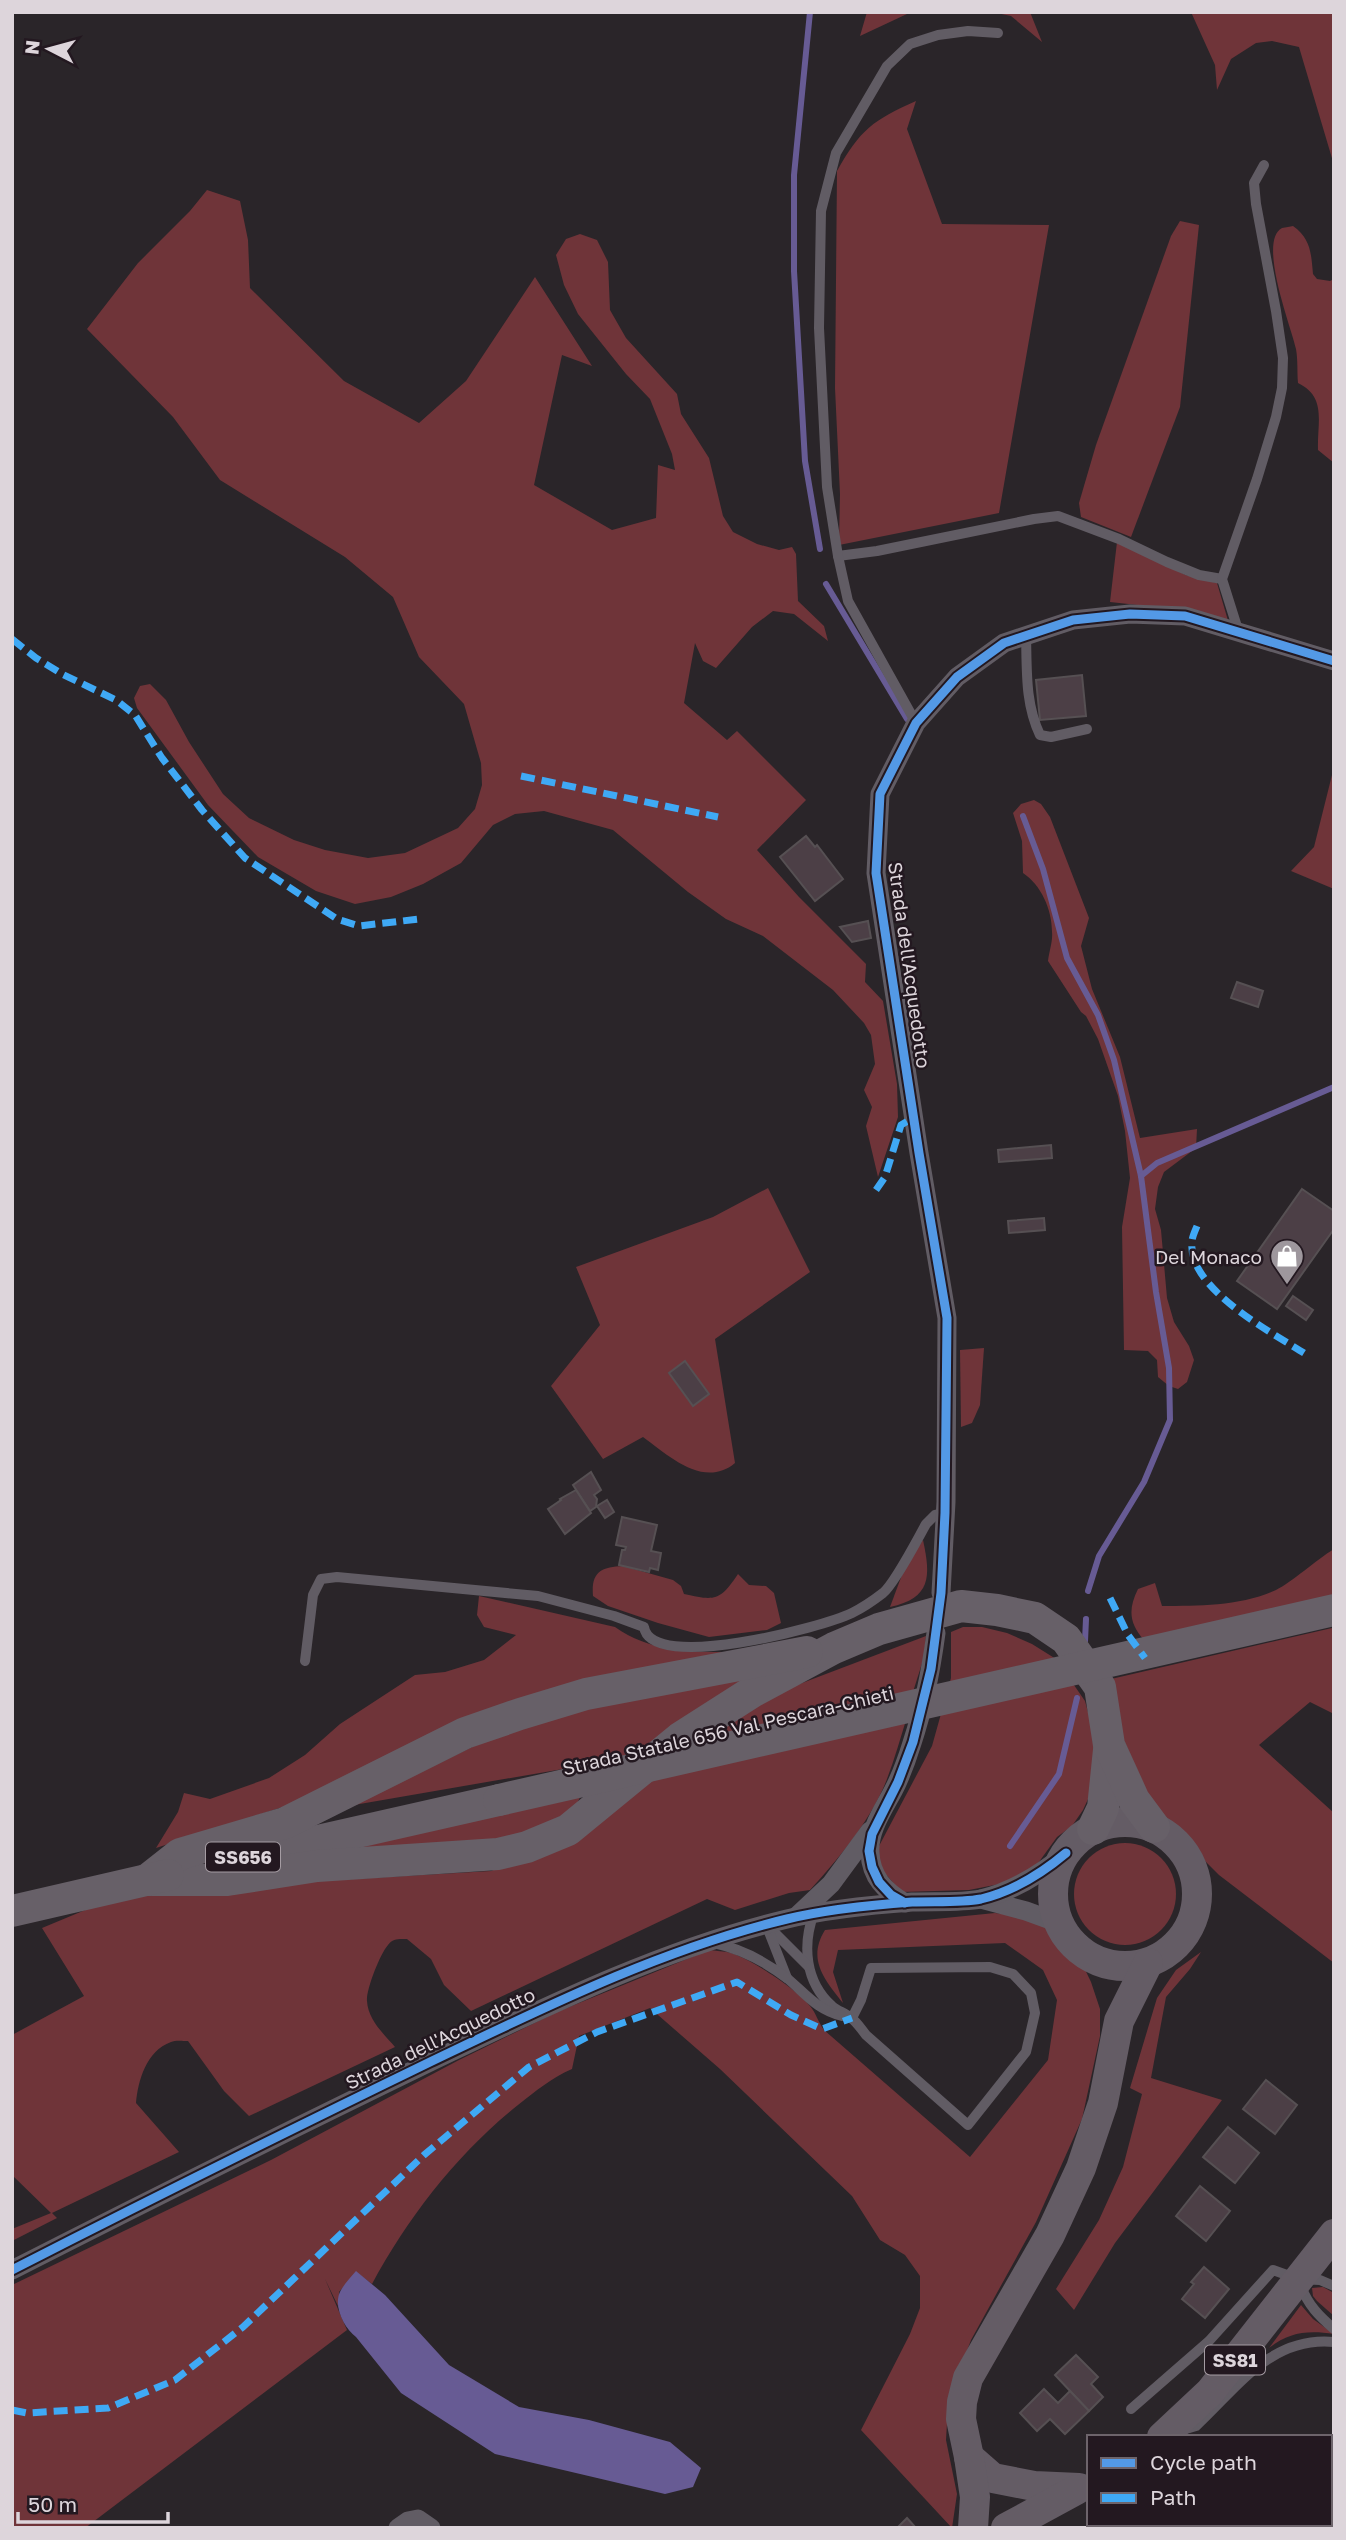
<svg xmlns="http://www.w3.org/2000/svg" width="1346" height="2540" font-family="'Golos Text',sans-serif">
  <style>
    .green { fill: #6f3439 }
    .water { fill: #675b94 }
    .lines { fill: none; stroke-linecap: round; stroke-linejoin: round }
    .stream { stroke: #675b94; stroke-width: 6 }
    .building { fill: #4c3f46; stroke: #565053; stroke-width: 2 }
    .service { stroke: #615c64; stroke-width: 10 }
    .minor { stroke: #615c64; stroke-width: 19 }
    .primary { stroke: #645c65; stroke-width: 30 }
    .trunk { stroke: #676068; stroke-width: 32 }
    .trunk-bridge { stroke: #676068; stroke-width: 32 }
    .quiet { stroke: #3fa9f5; stroke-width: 7; stroke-dasharray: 14 7; stroke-linecap: butt }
    .cycleway-casing { stroke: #231820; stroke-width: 13 }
    .cycleway { stroke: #5399e6; stroke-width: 9 }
    .labels { text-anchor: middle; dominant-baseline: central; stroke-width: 5; stroke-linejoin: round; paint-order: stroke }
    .shield { fill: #231820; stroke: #a59ca3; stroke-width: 2 }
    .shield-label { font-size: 18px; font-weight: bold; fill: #ddd5db }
    .street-label { font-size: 19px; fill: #ddd5db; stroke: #231820 }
    .poi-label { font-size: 19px; fill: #ddd5db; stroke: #231820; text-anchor: end }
  </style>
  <rect width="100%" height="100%" fill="#2a2529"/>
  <g class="green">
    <polygon points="867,12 918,12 907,14 860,36"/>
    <polygon points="992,12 1030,12 1042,42 1011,16"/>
    <polygon points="1191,12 1334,12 1334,165 1299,47 1272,41 1256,43 1231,59 1217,90 1215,65"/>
    <path d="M916,101L907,129L942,224L1049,225L999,513L839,545L840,494L835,388L837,171C860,130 873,120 916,101Z"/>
    <polygon points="207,190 240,201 248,240 250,288 344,381 419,423 466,381 535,277 592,366 562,355 534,485 612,530 656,518 658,465 675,470 672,454 650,399 626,374 578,314 564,285 556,255 566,239 580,234 597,240 608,262 610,310 626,338 677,394 681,414 709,458 723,516 733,532 757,544 779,550 792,547 796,554 798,601 824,626 828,641 794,614 773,611 752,627 716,668 703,661 695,643 684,703 727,740 737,731 806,800 757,850 799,897 866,964 865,982 883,1001 897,1084 898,1117 878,1177 866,1126 872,1107 864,1090 875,1064 871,1035 864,1023 833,990 763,936 726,919 688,892 613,830 544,811 515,814 493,825 461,863 423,884 391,897 355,904 316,891 258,857 208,805 137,708 134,698 140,686 150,684 166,700 189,742 223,794 249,818 294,840 325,850 368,858 405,853 458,828 475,809 482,785 481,763 464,704 419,657 393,597 345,557 220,480 173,417 87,329 138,263 190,211"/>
    <polygon points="1180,221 1199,225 1180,407 1131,537 1081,517 1079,503 1096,445 1171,236"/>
    <path d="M1293,226C1311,239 1311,253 1313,274L1317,279L1330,281L1334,279V463L1318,450C1317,422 1327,397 1298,383C1297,372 1298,360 1296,349C1292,329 1257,241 1282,228C1286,227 1290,227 1293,226Z"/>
    <polygon points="1117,542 1186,575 1217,583 1229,624 1165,608 1110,602"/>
    <polygon points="1334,767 1334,889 1291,871 1314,847"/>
    <path d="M1034,800L1041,804L1050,817L1089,918L1081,946L1092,989L1120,1057L1140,1138L1197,1129L1196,1148L1164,1172L1158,1187L1155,1209L1161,1230L1167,1298L1174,1322L1189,1346L1194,1360L1187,1382L1178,1389L1169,1386L1158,1377L1157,1360L1148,1351L1124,1350L1122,1227L1130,1178L1125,1131L1118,1096L1098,1039L1086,1016L1081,1012L1048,961C1049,952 1053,941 1052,932C1052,909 1041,885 1023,873L1022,841L1013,813L1021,804Z"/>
    <path d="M768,1188L810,1272L715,1339L735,1463C704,1489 669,1456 643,1437L603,1459L551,1386L600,1325L576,1267L713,1217Z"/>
    <polygon points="984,1348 980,1405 972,1423 961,1427 960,1350"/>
    <path d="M923,1540C931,1577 931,1598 890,1607L906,1564Z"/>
    <path d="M1334,1549V1598L1144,1640C1129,1623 1128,1609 1138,1589L1155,1583L1162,1606C1199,1606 1242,1606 1276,1590C1292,1582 1316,1560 1334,1549Z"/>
    <path d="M623,1566L673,1580L681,1586L684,1594C715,1601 720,1601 738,1574L749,1585L766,1586L774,1593L781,1623L767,1630L709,1637L658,1623L608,1606L593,1596C591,1572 601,1567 623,1566Z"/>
    <path d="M479,1596L615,1627C651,1653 695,1652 737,1652L289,1805L156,1848L178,1812L184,1793L210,1799L269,1778L305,1755L340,1724L415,1675L445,1672L484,1660L516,1635L484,1627L477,1615Z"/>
    <polygon points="963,1627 982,1627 1007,1633 1032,1644 1056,1659 1085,1701 1091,1723 1095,1762 1094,1786 1083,1810 1072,1826 1057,1837 1036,1866 1010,1882 969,1890 901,1892 878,1865 879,1846 932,1746 951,1678 951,1632"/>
    <polygon points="1332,1628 1334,1714 1310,1702 1259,1745 1334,1813 1334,1963 1219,1875 1156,1812 1121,1734 1111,1679"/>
    <polygon points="926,1636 924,1657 913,1692 680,1743 789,1688"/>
    <polygon points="783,1665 701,1718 615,1760 354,1805 531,1718"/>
    <path d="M907,1717C900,1739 894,1762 885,1784C868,1824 839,1858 810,1890L789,1893L735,1910L707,1899L471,2011L444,1985L431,1959L407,1939C399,1939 393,1938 388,1945C380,1954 366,1990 367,2001C368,2020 384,2034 395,2047L249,2116L224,2091L188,2041C183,2041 175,2040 171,2042C146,2051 138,2081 136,2103L179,2152L52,2213L57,2218L12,2241V2229L51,2213L12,2175V2035L84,1996L42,1928L102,1903L165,1890L491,1871L576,1839L635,1781Z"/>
    <polygon points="583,1791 574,1810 527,1837 396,1852 342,1845"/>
    <circle cx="1125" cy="1894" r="51"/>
    <path d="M995,1913L1012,1915L1041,1925L1059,1935L1078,1955L1091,1982L1100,2009V2036L1082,2119L1036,2222L971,2340L956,2380L948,2406L946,2440L957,2494L952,2528L861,2430L910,2334L920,2308V2276L905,2255L880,2240L852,2196L720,2069L650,2008L579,2036L572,2069C551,2078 536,2091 518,2105C457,2154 409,2216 372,2284L356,2272L339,2292V2308L325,2279L347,2330L85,2528H12V2285L271,2160L459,2060L557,2012L709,1950C716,1951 724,1951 731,1953C751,1959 798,1990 810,2006C816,2013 818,2022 824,2030L970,2157L1048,2060L1057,2000L1043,1970L1005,1943L838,1950L833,1972L843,2003C824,1979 807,1959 825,1930Z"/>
    <polygon points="1201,1952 1190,1969 1166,1997 1151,2078 1222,2100 1115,2243 1074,2310 1056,2289 1099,2220 1123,2167 1142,2094 1130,2088 1157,1998 1176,1970"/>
    <polygon points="1323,2287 1334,2293 1334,2316 1317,2301 1313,2296 1312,2288"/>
    <path d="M1301,2305L1313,2319L1334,2334C1308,2330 1289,2332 1269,2348Z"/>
  </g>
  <path class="water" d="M356,2271L385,2295L449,2365L519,2407L589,2420L670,2442L701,2468L693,2487L665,2494L495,2454L401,2393L356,2337C344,2328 332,2305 341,2290C345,2283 351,2277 356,2271Z"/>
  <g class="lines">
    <g class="stream">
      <polyline points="810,12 794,175 794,271 805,461 820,549"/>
      <polyline points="826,584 907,719"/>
      <polyline points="1023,816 1043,869 1067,958 1098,1015 1114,1060 1141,1176 1156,1292 1169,1368 1170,1420 1144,1482 1099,1556 1088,1591"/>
      <polyline points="1141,1176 1157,1163 1334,1087"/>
      <polyline points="1085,1641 1086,1619"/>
      <polyline points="1010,1846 1059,1774 1077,1698"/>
    </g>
  </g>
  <g class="building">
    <polygon points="1082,675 1086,716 1040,720 1036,680"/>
    <polygon points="806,836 815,847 817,845 843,879 815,901 780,857"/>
    <polygon points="868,921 871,938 852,942 840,927"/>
    <polygon points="1237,982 1263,991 1258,1007 1231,998"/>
    <polygon points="1051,1145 1052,1158 999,1162 998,1150"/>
    <polygon points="1302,1189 1334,1211 1334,1229 1277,1309 1237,1281"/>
    <polygon points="1044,1218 1045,1230 1009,1233 1008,1221"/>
    <polygon points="1293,1296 1313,1310 1306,1320 1286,1306"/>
    <polygon points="685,1361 709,1394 693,1406 669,1373"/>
    <polygon points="591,1472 601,1490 594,1495 597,1499 596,1507 590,1511 573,1485"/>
    <polygon points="576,1490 591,1513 565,1534 548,1509 561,1500 560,1499"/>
    <polygon points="607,1500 614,1512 605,1518 597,1506"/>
    <polygon points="622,1517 657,1525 651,1551 661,1553 658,1570 650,1568 649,1572 619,1565 622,1550 625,1550 626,1547 616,1545"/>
    <polygon points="1266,2080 1297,2105 1275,2134 1243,2109"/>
    <polygon points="1228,2127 1259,2153 1235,2183 1203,2157"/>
    <polygon points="1200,2186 1230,2211 1206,2241 1176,2216"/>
    <polygon points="1204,2267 1229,2289 1205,2318 1182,2299 1194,2284 1191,2282"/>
    <polygon points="1076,2355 1098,2377 1091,2384 1103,2397 1089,2411 1055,2375"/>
    <polygon points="1044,2389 1058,2403 1070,2391 1089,2411 1065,2434 1050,2419 1037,2431 1020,2413"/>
    <polygon points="907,2518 916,2528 897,2528"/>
  </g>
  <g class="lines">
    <g class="service">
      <polyline points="838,556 877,551 1034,519 1058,516 1119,539 1167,562 1199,575 1222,579"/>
      <polyline points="1239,633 1222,579 1257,479 1276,417 1282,388 1283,358 1276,311 1256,204 1254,183 1264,165"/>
      <path d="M1026,635C1027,670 1025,704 1040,735L1051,737L1087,729"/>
      <polyline points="916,723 848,601 838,556 827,487 819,328 821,211 836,153 887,66 910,44 938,35 968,31 998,33"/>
      <path d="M305,1661L313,1595L321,1579L337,1577L538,1596L614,1616L644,1627C651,1673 823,1627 852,1613C862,1608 874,1600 883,1593C895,1583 917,1540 926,1524L935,1515L945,1513"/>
      <path d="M814,1913C802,1945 805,1982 832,2006C838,2011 845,2013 851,2018C857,2022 861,2029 866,2035L968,2125L1026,2052L1035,2013L1031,1993L1013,1974L990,1967L871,1968L861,2000L852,2018"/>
      <polyline points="767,1925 808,1966"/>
      <polyline points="767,1927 787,1978"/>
      <path d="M714,1943C742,1949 766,1962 788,1979C807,1995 816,2009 842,2016"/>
      <path d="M1301,2286C1308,2305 1319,2316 1334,2329"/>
      <polyline points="1131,2409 1209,2341 1273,2270 1298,2279 1320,2280 1334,2286"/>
      <path d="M1186,2429L1196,2426C1238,2387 1271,2336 1334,2342"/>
    </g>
    <g class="minor">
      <polyline points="941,1593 946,1502 947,1318 919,1153 876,873 880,794 916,723 957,677 1004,643 1073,620 1130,614 1185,616 1334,661"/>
      <polyline points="981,1899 1026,1911 1059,1923"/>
      <path d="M905,1903C885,1891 871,1877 870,1853C868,1828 887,1805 897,1783C903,1770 908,1756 912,1743C924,1707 931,1670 936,1633"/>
      <polyline points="797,1916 831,1884 870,1831"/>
      <path d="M12,2270C151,2199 290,2130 430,2062C545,2007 662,1949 787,1919C828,1909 870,1905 912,1902C934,1901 960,1903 981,1899C1014,1891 1041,1874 1066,1853"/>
      <polyline points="398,2528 408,2521 418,2519 431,2528"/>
    </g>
    <g class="primary">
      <circle cx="1125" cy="1894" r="72"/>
      <polyline points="1162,2437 1210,2392 1334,2234"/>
      <polyline points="969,2457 993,2478 1034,2486 1079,2488"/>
      <polyline points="973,2528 975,2497 969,2457 961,2419 962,2402 968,2378 1050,2235 1081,2168 1103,2103 1119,2021 1148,1963"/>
      <polyline points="1006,2528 1076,2490"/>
    </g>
    <g class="trunk">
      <polyline points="1093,1829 1103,1808 1109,1750"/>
      <polyline points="242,1858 499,1800"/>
      <polyline points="147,1880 227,1880 317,1866 498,1854 527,1847 568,1830 680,1738 752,1692 834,1648 879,1629 961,1606 997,1610 1035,1618 1066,1639 1100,1687 1109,1745 1134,1800 1154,1827"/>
      <polyline points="147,1880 180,1854 285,1823 465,1733 520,1714 586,1694 807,1652"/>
      <polyline points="12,1911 168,1875"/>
    </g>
    <polyline class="trunk-bridge" points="499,1800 1334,1610"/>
    <g class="quiet">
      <polyline points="12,639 36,658 62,674 116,700 135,715 162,758 202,810 245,858 337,919 359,926 419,919"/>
      <polyline points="521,776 718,817"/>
      <polyline points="876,1190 885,1177 901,1125 913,1118"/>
      <path d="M1197,1226C1195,1231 1192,1237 1192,1242C1187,1288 1271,1332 1304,1353"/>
      <polyline points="1110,1598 1128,1635 1145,1658"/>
      <polyline points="12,2410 27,2413 108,2408 175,2380 243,2327 424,2155 529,2067 597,2032 737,1982 791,2015 822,2029 852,2018"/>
    </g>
    <g class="cycleway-casing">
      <g id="cycleway">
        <polyline points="905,1903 891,1895 879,1882 872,1867 869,1851 872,1834 898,1782 913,1742 931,1669 941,1593 945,1513 947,1318 919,1153 876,873 880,794 916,723 957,677 1004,643 1073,620 1130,614 1185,616 1334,661"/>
        <path d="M12,2270C151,2199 290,2130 430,2062C545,2007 662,1949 787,1919C828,1909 870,1905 912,1902C934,1901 960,1903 981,1899C1014,1891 1041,1874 1066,1853"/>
      </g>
    </g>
    <use href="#cycleway" class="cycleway"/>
  </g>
  <defs>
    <g id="shop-pin" transform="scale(1.75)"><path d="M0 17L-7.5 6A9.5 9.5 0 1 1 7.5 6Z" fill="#9e979d" stroke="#231820"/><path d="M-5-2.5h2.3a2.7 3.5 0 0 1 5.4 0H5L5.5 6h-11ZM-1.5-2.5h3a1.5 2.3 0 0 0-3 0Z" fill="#fff"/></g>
  </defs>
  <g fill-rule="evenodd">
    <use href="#shop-pin" x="1287" y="1256"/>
  </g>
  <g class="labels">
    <g class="shield">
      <rect x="206" y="1842.5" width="74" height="29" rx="5"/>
      <rect x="1205" y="2345.5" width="60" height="29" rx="5"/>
    </g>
    <g class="shield-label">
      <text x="243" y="1857">SS656</text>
      <text x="1235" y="2360">SS81</text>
    </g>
    <g class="street-label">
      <text transform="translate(910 965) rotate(82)">Strada dell'Acquedotto</text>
      <text transform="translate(728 1730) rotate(-13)">Strada Statale 656 Val Pescara-Chieti</text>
      <text transform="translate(440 2038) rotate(-26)">Strada dell'Acquedotto</text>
    </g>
    <g class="poi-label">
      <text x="1262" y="1256">Del Monaco</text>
    </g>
  </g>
  <rect width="1346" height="2540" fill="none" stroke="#ddd5db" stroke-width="28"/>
  <rect x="1087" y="2435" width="245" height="91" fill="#231820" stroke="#6d646b" stroke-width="2"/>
  <rect x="1101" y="2458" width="35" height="10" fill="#5399e6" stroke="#6d646b" stroke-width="2"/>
  <text x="1150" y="2470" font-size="21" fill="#ddd5db">Cycle path</text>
  <rect x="1101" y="2493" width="35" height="10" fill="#3fa9f5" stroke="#6d646b" stroke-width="2"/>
  <text x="1150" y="2505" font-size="21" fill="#ddd5db">Path</text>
  <g transform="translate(49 49) rotate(276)" stroke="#231820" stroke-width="5" paint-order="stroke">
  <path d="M0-5L12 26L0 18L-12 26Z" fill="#ddd5db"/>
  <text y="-10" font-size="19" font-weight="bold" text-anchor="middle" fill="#ddd5db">N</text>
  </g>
  <path d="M18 2512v10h150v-10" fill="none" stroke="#ddd5db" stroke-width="3.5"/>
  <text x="28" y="2512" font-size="21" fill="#ddd5db" stroke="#231820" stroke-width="5" paint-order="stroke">50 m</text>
</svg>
